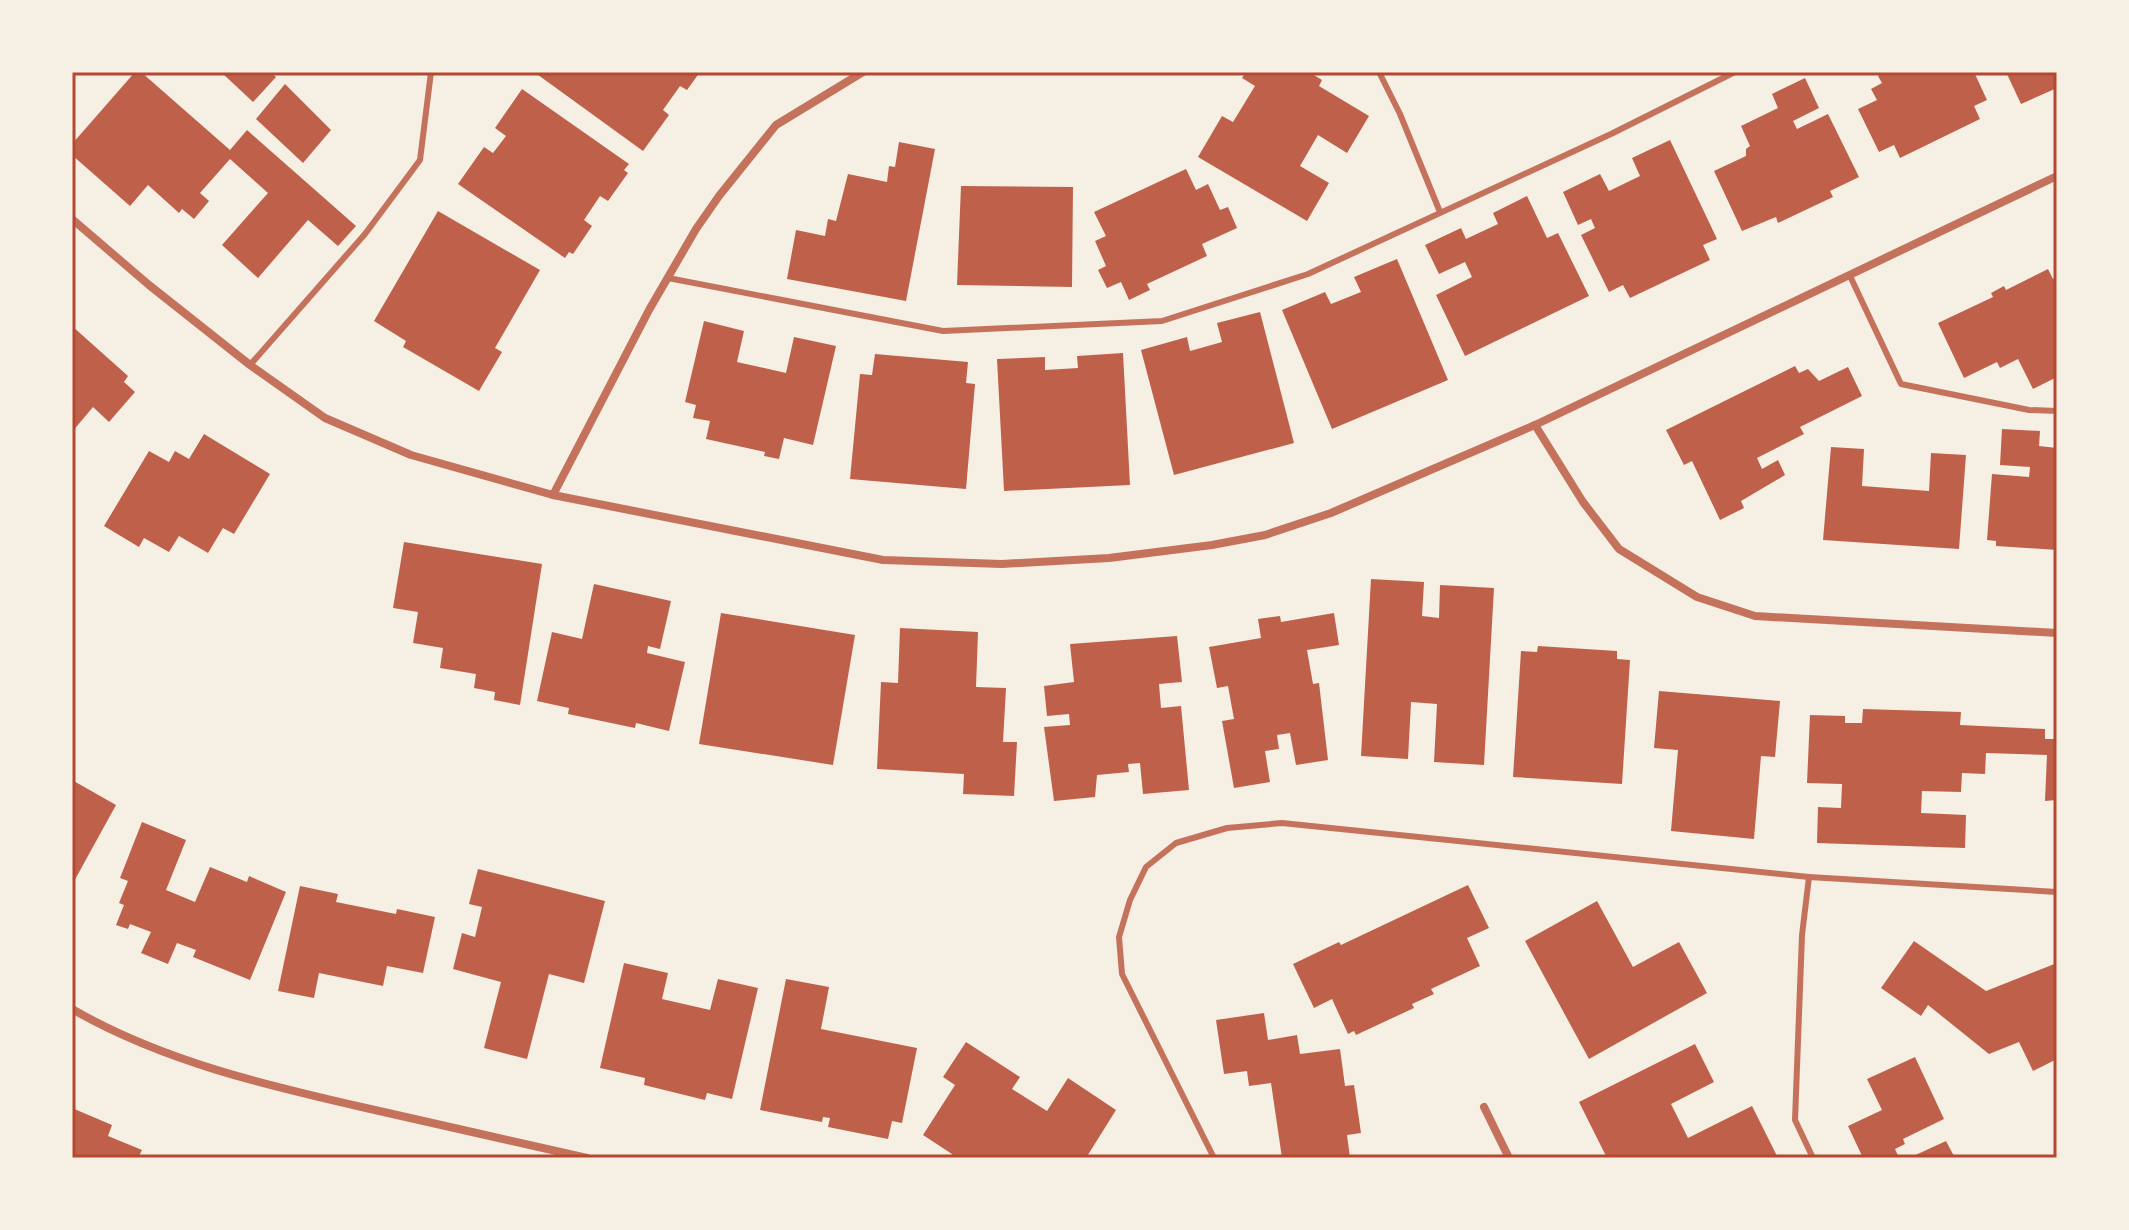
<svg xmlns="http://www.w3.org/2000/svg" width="2129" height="1230" font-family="Commissioner,sans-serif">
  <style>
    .building { fill: #bf614a }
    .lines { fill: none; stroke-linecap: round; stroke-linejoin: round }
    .service { stroke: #c5725c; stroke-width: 6 }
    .minor { stroke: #c5725c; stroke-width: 8 }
    .neatline { fill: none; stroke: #b5482f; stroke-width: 3 }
  </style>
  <rect width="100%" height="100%" fill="#f6efe4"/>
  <g class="building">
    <polygon points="135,72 141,72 230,150 247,130 356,226 338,246 308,220 258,278 222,245 268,193 230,159 200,193 209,201 194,219 182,209 179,213 148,185 130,206 72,155 72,144"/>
    <polygon points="221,72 270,72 276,77 253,102"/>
    <polygon points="534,72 700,72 687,90 680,86 663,110 669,115 643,151"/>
    <polygon points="1246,72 1309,72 1322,80 1319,86 1369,116 1347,153 1318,135 1300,166 1329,183 1307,221 1198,157 1222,116 1233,122 1255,86 1242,78"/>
    <polygon points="1882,72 1974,72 1987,100 1974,106 1980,119 1900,158 1894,145 1879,152 1858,109 1877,100 1871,89 1882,83 1878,76"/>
    <polygon points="2006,72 2057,72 2057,88 2021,104"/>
    <polygon points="1805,78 1819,108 1793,121 1797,129 1828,114 1859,177 1830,191 1833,197 1778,223 1776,217 1742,231 1714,171 1746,156 1746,149 1750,146 1741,126 1778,108 1772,94"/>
    <polygon points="285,84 331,130 303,163 256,119"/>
    <polygon points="522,89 629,164 624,170 628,173 608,201 600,196 584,220 592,226 573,254 569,252 565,258 458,184 484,147 493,153 506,136 495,128"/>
    <polygon points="1670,140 1717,239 1703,245 1710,260 1630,298 1623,285 1609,292 1581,235 1595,228 1591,219 1578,225 1563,192 1600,174 1609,191 1640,176 1632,158"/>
    <polygon points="899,142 935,149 906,301 787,279 796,230 825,236 828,219 836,221 848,174 887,182 889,166 895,167"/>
    <polygon points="1186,169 1196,190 1208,184 1220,210 1228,207 1237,228 1202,244 1207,256 1147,284 1150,290 1129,300 1121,282 1107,288 1098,270 1106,266 1095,241 1106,236 1094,212"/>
    <polygon points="961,186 1073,187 1072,287 957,285"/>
    <polygon points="1527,196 1547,238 1558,233 1589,296 1465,356 1436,295 1472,277 1465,262 1439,274 1425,245 1461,228 1466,239 1498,224 1493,213"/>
    <polygon points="438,211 540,270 495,348 502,352 479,391 403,347 406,341 374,321"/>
    <polygon points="1397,259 1448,380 1332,429 1282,310 1325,292 1331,304 1361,292 1354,277"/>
    <polygon points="2048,269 2053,279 2057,277 2057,377 2033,389 2018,359 2000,368 1997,362 1964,378 1938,323 1993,297 1991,293 2004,286 2006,290"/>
    <polygon points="1260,312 1294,443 1174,475 1141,350 1187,337 1190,351 1222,342 1217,323"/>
    <polygon points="704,321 744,331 737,362 786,373 794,337 836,346 813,445 784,438 779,459 764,456 765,452 706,439 710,421 693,418 696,405 685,402"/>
    <polygon points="72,326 128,376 124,382 135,392 109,422 93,407 72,432"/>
    <polygon points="1123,353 1130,485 1004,491 997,359 1045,357 1045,370 1078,368 1077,356"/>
    <polygon points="875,354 968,362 966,383 975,384 966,489 850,479 860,374 872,375"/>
    <polygon points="1795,366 1799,373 1808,369 1819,381 1848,367 1862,396 1800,427 1804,434 1757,458 1762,469 1778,460 1785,475 1741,501 1744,508 1720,520 1692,461 1684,465 1666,430"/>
    <polygon points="2002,429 2040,431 2039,446 2057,448 2057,550 1996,546 1996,541 1987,540 1992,474 2029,477 2030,467 2000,465"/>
    <polygon points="204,434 270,474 234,534 223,528 208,553 179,536 169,552 144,538 139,547 104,526 149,451 169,462 175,451 189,459"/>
    <polygon points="1831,447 1864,449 1862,486 1929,491 1931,453 1966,455 1959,549 1823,540"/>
    <polygon points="404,542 542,564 520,705 494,700 495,692 474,688 476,674 440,668 443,648 413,643 418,612 393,608"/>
    <polygon points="1371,579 1424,582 1422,616 1439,618 1440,585 1494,588 1484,765 1434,762 1437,704 1411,702 1408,759 1361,756"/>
    <polygon points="594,584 671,601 660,649 648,646 647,653 685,662 669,731 636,723 635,728 568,714 569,708 537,701 552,632 582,639"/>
    <polygon points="721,613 855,635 833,765 699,744"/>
    <polygon points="1334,613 1339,645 1307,650 1313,684 1319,683 1328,760 1296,765 1290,733 1277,735 1279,749 1265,751 1270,782 1234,788 1222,721 1234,719 1228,686 1217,688 1209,647 1261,638 1258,619 1280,616 1281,622"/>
    <polygon points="900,628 978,632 976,687 1006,688 1003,742 1017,742 1014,796 963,794 964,774 877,769 881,682 898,683"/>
    <polygon points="1177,636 1182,682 1159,684 1161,708 1181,706 1189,790 1143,794 1140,763 1128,764 1129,772 1097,775 1095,797 1054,801 1044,727 1070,725 1069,714 1047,716 1044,686 1074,682 1070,644"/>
    <polygon points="1538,646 1617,651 1617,659 1630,660 1622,784 1513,777 1521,651 1537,652"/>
    <polygon points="1659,691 1780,701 1775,757 1761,756 1754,839 1671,831 1678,750 1654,748"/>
    <polygon points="1863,709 1961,712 1960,725 2045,729 2045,739 2057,739 2057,800 2045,801 2047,755 1986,753 1985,774 1962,773 1961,792 1922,791 1921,813 1966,815 1965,848 1817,843 1818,807 1841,808 1842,784 1807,783 1810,715 1845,716 1845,723 1862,723"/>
    <polygon points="72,780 116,805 72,885"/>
    <polygon points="142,822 186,840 166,890 195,902 210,867 247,882 249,876 286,892 250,980 193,957 196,950 177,943 168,964 141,953 151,932 130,924 128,929 116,925 124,905 119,903 128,881 120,878"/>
    <polygon points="478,869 605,901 584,983 549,974 527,1059 484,1048 501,982 453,969 462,933 475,937 482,907 469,904"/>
    <polygon points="1468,885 1489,928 1467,938 1480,966 1431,989 1434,994 1412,1004 1414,1008 1356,1035 1354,1031 1348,1034 1332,999 1314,1008 1293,964 1339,942 1341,945"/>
    <polygon points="300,886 338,894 336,902 396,914 397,909 435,917 423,973 387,966 383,986 319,973 314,998 278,991"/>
    <polygon points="1597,901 1633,967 1679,942 1707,993 1589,1059 1525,941"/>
    <polygon points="1914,941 1986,991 2057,963 2057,1059 2033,1071 2019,1042 1989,1054 1928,1005 1921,1016 1881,988"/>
    <polygon points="624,963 668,973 662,999 710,1010 718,979 758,988 732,1099 707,1093 705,1100 644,1085 645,1078 600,1068"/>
    <polygon points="786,979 829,987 821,1029 917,1048 902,1123 892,1121 888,1139 828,1127 830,1118 823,1117 822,1122 760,1110"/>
    <polygon points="1264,1013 1268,1040 1297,1035 1300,1054 1340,1049 1345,1086 1354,1085 1361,1133 1347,1135 1350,1158 1282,1158 1271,1083 1249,1086 1247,1071 1224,1074 1216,1020"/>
    <polygon points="966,1042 1020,1077 1012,1089 1047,1111 1068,1078 1116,1110 1086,1158 950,1158 952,1154 923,1135 955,1085 943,1077"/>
    <polygon points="1695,1044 1714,1082 1671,1104 1688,1138 1752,1106 1778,1158 1607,1158 1579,1102"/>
    <polygon points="1915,1057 1944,1119 1903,1139 1905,1144 1895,1149 1899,1158 1863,1158 1848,1126 1882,1110 1867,1079"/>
    <polygon points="72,1108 112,1125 108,1136 142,1150 138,1158 72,1158"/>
    <polygon points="1946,1141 1955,1158 1909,1158"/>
  </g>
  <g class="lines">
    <g class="service">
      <polyline points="1379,72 1400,114 1440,212"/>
      <polyline points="1850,276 1901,384 2029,410 2057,411"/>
      <polyline points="668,278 943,331 1162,321 1308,274 1611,134 1735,72"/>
      <polyline points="250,365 365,234 420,160 431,72"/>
      <polyline points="1214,1158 1122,974 1119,937 1130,900 1146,867 1176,843 1227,828 1282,823 1809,877"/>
      <polyline points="1813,1158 1795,1120 1802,935 1809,877 2057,892"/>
    </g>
    <g class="minor">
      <polyline points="72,219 149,285 250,365 325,418 411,455 553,495 883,560 1002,564 1109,558 1212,545 1265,535 1331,513 1535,425 2057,176"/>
      <polyline points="1535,425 1583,502 1619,549 1697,597 1755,616 2057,633"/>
      <polyline points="553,495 649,310 696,229 719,196 776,125 863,72"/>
      <path d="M72,1009C162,1061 265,1085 366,1108C440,1125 513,1141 587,1158"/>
      <polyline points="1484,1107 1509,1158"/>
    </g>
  </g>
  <rect width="2129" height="1230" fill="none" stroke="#f6efe4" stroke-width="148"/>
  <rect x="74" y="74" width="1981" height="1082" class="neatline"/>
</svg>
